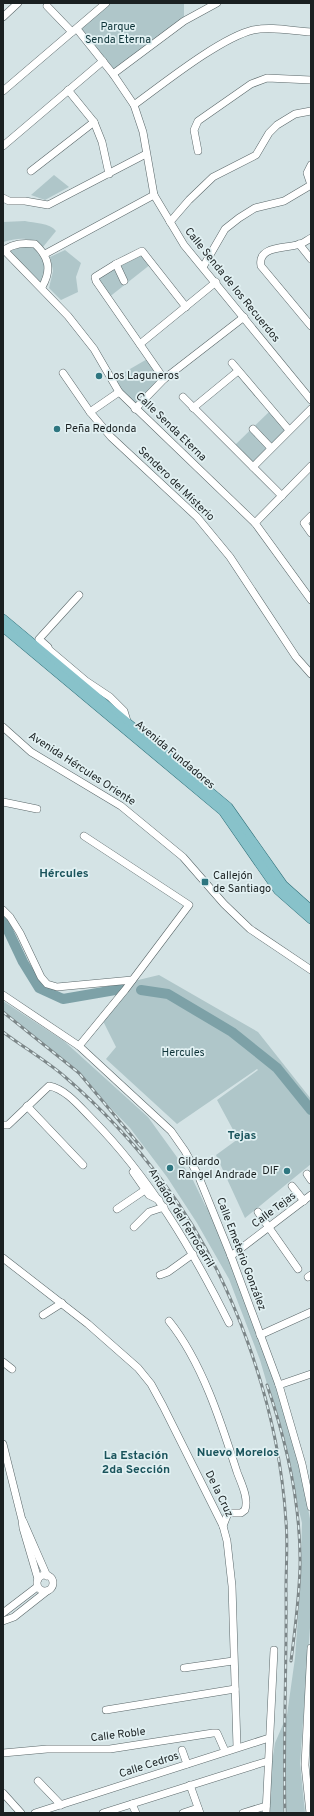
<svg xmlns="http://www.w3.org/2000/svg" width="314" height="1816" font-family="Overpass,sans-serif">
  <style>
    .green { fill: #afc6c9 }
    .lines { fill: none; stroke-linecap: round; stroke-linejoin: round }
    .river { stroke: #7da1a7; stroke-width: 10 }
    .minor-casing { stroke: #5a6769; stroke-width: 8 }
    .major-casing { stroke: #2e6f78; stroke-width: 10 }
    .minor { stroke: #fff; stroke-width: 7 }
    .major { stroke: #88c2ca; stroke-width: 9 }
    .rail-casing { stroke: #7c8688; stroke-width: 3 }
    .rail { stroke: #e1f0f2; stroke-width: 1.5; stroke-dasharray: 4.5; stroke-linecap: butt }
    .poi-dot { fill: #2e7680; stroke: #e1f0f2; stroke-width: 1.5 }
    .labels { text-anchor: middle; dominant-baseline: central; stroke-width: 3.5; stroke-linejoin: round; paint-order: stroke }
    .park-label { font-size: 11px; fill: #0e3439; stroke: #e1f0f2 }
    .street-label { font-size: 11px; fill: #1a2021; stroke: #e1f0f2 }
    .poi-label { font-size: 11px; fill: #1a2021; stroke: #e1f0f2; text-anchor: start }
    .neighbourhood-label { font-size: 12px; font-weight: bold; fill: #19535b; stroke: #e1f0f2 }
  </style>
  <rect width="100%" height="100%" fill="#d4e3e5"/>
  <g class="green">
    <polygon points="106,3 184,3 184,21 113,74 77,29"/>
    <polygon points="54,175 69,187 45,200 31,195"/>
    <path d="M25,221C34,223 50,223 56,231L43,247C30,236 18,238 3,242V222Z"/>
    <polygon points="35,244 48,268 42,287 4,250"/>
    <polygon points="65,250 81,263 76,277 78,292 61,300 49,288 53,271 50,257"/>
    <polygon points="138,251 151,264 108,298 95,277"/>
    <polygon points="149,358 164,379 135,409 111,380"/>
    <polygon points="270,411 287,430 254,465 235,445"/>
    <polygon points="159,975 258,1032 311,1099 311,1164 245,1218 216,1155 238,1139 217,1100 258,1070 257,1069 177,1124 106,1059 116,1047 103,1021 134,981"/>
    <polygon points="3,1001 64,1041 148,1117 192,1178 205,1205 210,1212 263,1347 289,1424 300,1467 311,1524 311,1614 300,1763 305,1813 269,1813 269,1781 275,1743 287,1715 295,1658 300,1589 302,1523 275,1411 260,1360 229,1279 197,1223 167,1177 130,1128 74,1070 3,1013"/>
  </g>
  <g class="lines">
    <g class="river">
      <polyline points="3,920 23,962 39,988 63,999 121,989"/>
      <polyline points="141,990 168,994 232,1032 277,1068 311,1110"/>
    </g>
    <g class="minor-casing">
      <g id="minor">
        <polyline points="47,6 72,32"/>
        <polyline points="3,17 18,3"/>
        <polyline points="77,29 113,74 134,105 143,132 154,195 184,245 311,400"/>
        <polyline points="113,74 184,21 217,3"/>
        <polyline points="68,90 94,122 102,142 109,174"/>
        <polyline points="3,91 106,3"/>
        <path d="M134,105C163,84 220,38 253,30C271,26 293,31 311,32"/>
        <polyline points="3,146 103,61"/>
        <polyline points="198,151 194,130 198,121 251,84 267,78 311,80"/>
        <polyline points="311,165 307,173 311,185"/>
        <polyline points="31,171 94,122"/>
        <polyline points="3,198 9,201 25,201 48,205 146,154"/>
        <polyline points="170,222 189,200 213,177 256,155 269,133 277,125 295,114 311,111"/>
        <path d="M311,238C307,240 304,243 300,244C287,249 257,245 261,266L311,326"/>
        <polyline points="299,244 311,259"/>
        <polyline points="3,249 68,316 94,349 119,392 255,523 311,600"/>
        <path d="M4,250C15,243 23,243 35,244C49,257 52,270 42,287"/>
        <polyline points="45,254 154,195"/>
        <polyline points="116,264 124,281"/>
        <polyline points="203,267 225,229 239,218 255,208 284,201 311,185"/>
        <polyline points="140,344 216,282"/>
        <polyline points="232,363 289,430"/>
        <polyline points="63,373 90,412 111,437 197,517 230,557 296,657 311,674"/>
        <polyline points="164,379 96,281 95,277 116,264 142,251 186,307"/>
        <polyline points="183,397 282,496"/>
        <polyline points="193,408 238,371"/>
        <polyline points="135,409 164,379 244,317"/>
        <polyline points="90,412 119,392"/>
        <polyline points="253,429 271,448"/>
        <polyline points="253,467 311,409"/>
        <polyline points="311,516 304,523 311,533"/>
        <polyline points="255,523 311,466"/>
        <polyline points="35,645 47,648 86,681 110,697 124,711 127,721"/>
        <polyline points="48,647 39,639 79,595"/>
        <polyline points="3,727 31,752 121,806 183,857 224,904 250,929 311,970"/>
        <polyline points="3,802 37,809"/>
        <polyline points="3,910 10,917 20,933 41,977 47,984 57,987 132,980"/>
        <polyline points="3,995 79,1046 171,1131 185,1151 198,1175 231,1256 279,1385 302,1464 311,1507"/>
        <polyline points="79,1046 125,990 189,905 84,836"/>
        <polyline points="27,1106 83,1165"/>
        <path d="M3,1125H8L49,1086C66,1089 80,1107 92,1119C150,1178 192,1249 229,1323"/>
        <polyline points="133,1172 149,1195 159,1200"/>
        <polyline points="307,1174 311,1180"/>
        <polyline points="292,1186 304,1201"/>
        <polyline points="117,1209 145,1190"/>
        <polyline points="258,1212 298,1269"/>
        <polyline points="134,1227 149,1212 164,1207"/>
        <polyline points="231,1256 311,1195"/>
        <polyline points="3,1258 88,1324 138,1368 151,1384 163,1406 223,1526 227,1541 232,1586 237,1747"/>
        <polyline points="160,1275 168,1272 193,1254"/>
        <polyline points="308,1277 311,1275"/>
        <polyline points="43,1315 62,1303"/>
        <path d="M169,1321C202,1362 221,1422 237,1472C241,1483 249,1498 245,1510L241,1513H228L223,1526"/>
        <polyline points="260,1335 311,1312"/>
        <polyline points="3,1362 12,1369"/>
        <polyline points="279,1385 311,1374"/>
        <polyline points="3,1444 22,1520 23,1528 38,1579"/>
        <polyline points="23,1521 47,1576"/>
        <circle cx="45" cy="1583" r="8"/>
        <polyline points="3,1613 37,1587"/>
        <polyline points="3,1621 14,1617 47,1591"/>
        <polyline points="184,1668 233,1661"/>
        <polyline points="106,1710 235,1689"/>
        <polyline points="182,1750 187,1764"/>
        <polyline points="3,1753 47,1749 110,1749 213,1733 217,1733 225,1751"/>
        <polyline points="38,1781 61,1805"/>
        <polyline points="190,1785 200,1813"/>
        <polyline points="3,1793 21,1813"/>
        <polyline points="132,1804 136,1813"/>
        <polyline points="35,1813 269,1738"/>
        <polyline points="103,1813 268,1761"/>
        <polyline points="183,1813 198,1808"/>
        <polyline points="243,1813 266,1806"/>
        <polyline points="266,1813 274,1650"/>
        <polyline points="310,1813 305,1765 311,1648"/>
      </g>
    </g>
    <g class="major-casing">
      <g id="major">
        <polyline points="3,619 228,807 283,885 311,910"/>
        <polyline points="3,627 223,811 278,890 311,919"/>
      </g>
    </g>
    <use href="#minor" class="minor"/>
    <use href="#major" class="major"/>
    <g class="rail-casing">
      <g id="rail">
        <polyline points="3,1012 79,1073 142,1148"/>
        <path d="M3,1032C23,1047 45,1060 64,1076C100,1107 135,1144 163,1182C233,1275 279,1406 286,1522C288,1544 286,1566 286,1588C287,1663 283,1738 285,1813"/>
        <path d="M267,1385C287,1443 301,1506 300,1567C299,1598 295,1630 291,1661"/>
      </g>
    </g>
    <use href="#rail" class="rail"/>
  </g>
  <g class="poi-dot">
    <circle cx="99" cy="376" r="4"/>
    <circle cx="57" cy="429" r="4"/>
    <rect x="201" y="878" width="8" height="8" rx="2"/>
    <circle cx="170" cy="1168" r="4"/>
    <circle cx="287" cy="1171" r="4"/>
  </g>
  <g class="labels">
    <g class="park-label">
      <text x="118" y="27">Parque<tspan x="118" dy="13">Senda Eterna</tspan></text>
      <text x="183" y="1053">Hercules</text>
    </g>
    <g class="street-label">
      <text transform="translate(232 285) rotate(51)">Calle Senda de los Recuerdos</text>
      <text transform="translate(171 427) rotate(44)">Calle Senda Eterna</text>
      <text transform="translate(176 484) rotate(44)">Sendero del Misterio</text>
      <text transform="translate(175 755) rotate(40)">Avenida Fundadores</text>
      <text transform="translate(82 769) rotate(33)">Avenida Hércules Oriente</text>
      <text transform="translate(274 1210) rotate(-37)">Calle Tejas</text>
      <text transform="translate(181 1218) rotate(58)">Andador del Ferrocarril</text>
      <text transform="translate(241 1254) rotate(69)">Calle Emeterio González</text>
      <text transform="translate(219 1494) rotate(64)">De la Cruz</text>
      <text transform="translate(118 1735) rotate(-7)">Calle Roble</text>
      <text transform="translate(149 1765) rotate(-18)">Calle Cedros</text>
    </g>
    <g class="poi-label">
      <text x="107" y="376">Los Laguneros</text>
      <text x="65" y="429">Peña Redonda</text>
      <text x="213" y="876">Callejón<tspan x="213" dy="13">de Santiago</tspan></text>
      <text x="178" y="1162">Gildardo<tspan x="178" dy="13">Rangel Andrade</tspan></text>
      <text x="279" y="1171" text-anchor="end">DIF</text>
    </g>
    <g class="neighbourhood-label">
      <text x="64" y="874">Hércules</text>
      <text x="242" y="1136">Tejas</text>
      <text x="238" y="1453">Nuevo Morelos</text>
      <text x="136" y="1456">La Estación<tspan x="136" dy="14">2da Sección</tspan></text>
    </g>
  </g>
  <rect width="314" height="1816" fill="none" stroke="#1a2021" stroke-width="8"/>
</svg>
